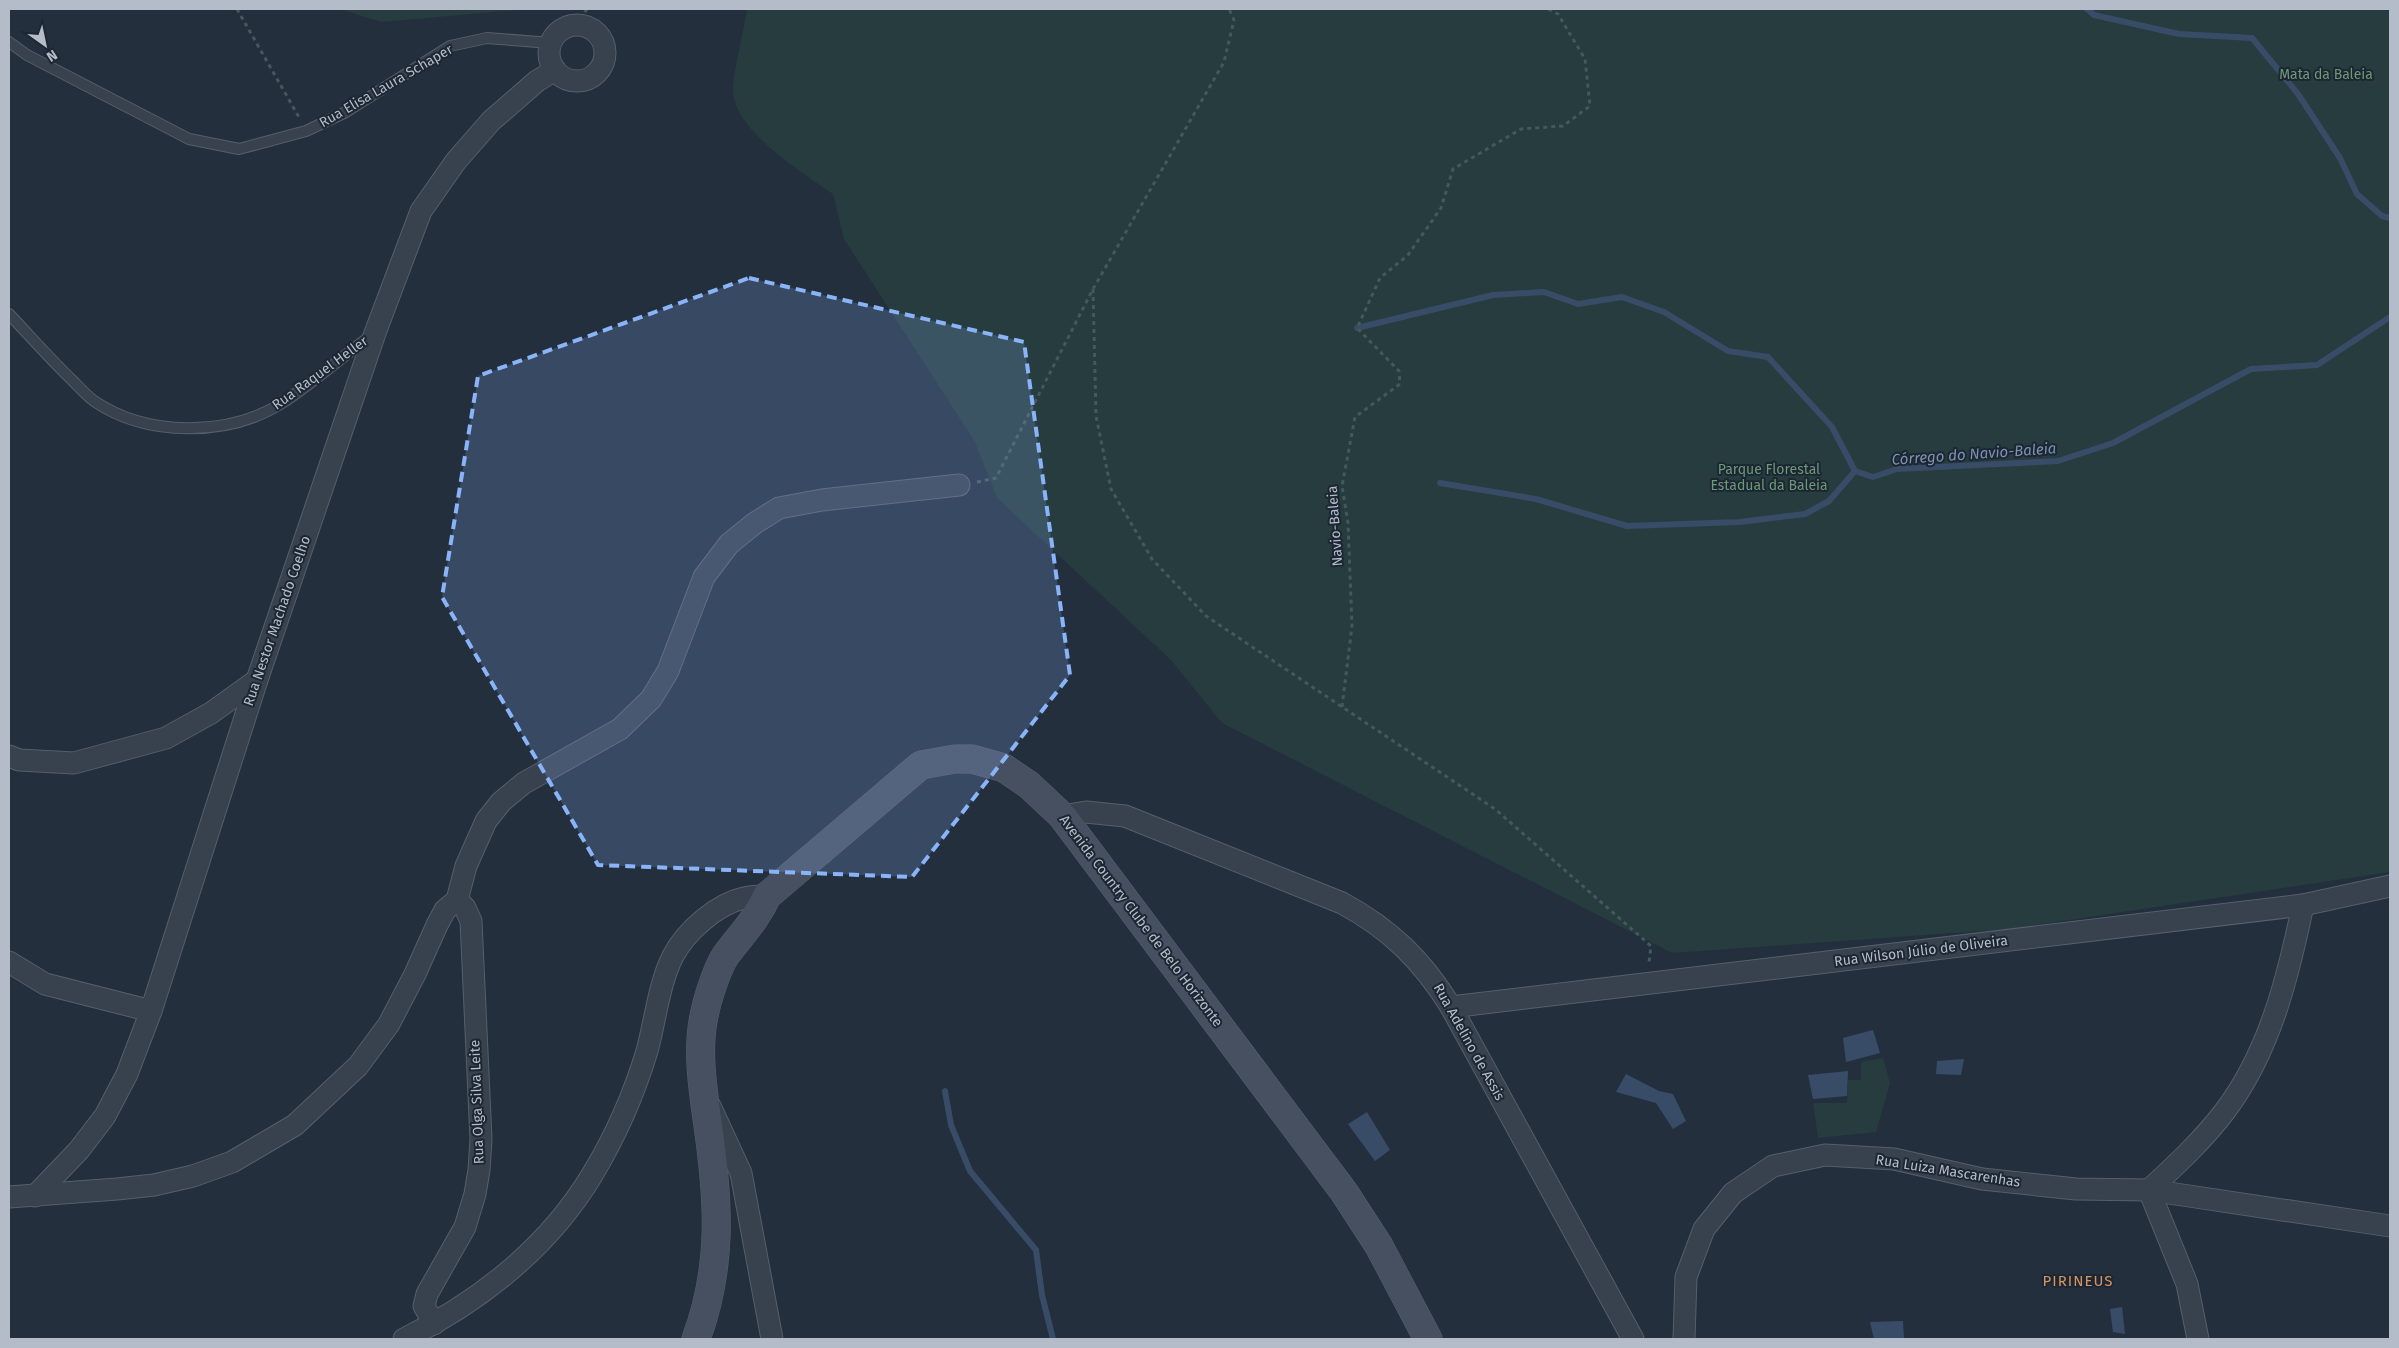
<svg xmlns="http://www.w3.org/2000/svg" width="2399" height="1348" font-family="'Fira Sans',sans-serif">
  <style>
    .green { fill: #263c3f }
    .water { fill: #394c67 }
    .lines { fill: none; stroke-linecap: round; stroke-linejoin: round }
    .stream { stroke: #394c67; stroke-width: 6 }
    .lane-casing { stroke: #565f6c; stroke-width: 12 }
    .street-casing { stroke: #565f6c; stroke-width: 23 }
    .secondary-casing { stroke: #565f6c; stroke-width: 29 }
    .path { stroke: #44595c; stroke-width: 3; stroke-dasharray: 4 4; stroke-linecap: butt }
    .lane { stroke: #38414e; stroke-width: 10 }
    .street { stroke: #38414e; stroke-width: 21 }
    .secondary { stroke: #465061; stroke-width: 28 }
    .marked { fill: #8ab4f8; fill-opacity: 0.2; stroke: #8ab4f8; stroke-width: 4; stroke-dasharray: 10 6; stroke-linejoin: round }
    .labels { text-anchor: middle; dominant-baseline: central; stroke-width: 4; stroke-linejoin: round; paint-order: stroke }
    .park-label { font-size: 14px; fill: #6b9a76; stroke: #1d2633 }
    .street-label { font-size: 14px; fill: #b4bcc9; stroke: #1d2633 }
    .water-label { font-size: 15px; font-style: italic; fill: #7c92b1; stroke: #1d2633 }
    .neighbourhood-label { font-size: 15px; letter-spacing: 1px; fill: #d59563; stroke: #1d2633 }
  </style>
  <rect width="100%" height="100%" fill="#242f3e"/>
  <g class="green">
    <polygon points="340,9 527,9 381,22"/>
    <path d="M747,9H2390V872L2009,929L1672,953L1222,723L1171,660L997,498L975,442L844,239L833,194C803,173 731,129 733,88C735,62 743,35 747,9Z"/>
    <polygon points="1883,1058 1890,1083 1876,1132 1818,1138 1813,1103 1847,1103 1848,1080 1861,1080 1861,1062"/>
  </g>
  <g class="water">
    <polygon points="1873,1030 1880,1053 1846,1062 1843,1038"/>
    <polygon points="1964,1059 1961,1075 1936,1074 1937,1061"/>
    <polygon points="1848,1071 1847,1096 1813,1099 1808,1075"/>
    <polygon points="1626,1074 1659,1091 1673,1094 1686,1121 1673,1129 1656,1103 1616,1092"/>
    <polygon points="1367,1112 1390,1150 1375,1161 1348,1124"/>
    <polygon points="2122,1307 2125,1334 2113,1332 2110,1309"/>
    <polygon points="1903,1321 1904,1339 1874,1339 1870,1322"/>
  </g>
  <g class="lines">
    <g class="stream">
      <polyline points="2087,9 2094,15 2179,34 2252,38 2298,94 2340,158 2357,194 2382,216 2390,218"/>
      <polyline points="1357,328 1493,295 1544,292 1578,304 1622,297 1664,312 1728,351 1768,357 1832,427 1855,471"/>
      <polyline points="1440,483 1536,499 1627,526 1740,522 1805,514 1829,501 1855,471 1873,477 1897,469 2058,461 2113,443 2251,369 2317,365 2390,317"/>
      <polyline points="945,1091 951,1125 970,1171 1036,1250 1042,1295 1053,1339"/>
    </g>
    <g class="lane-casing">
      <g id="lane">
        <polyline points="9,42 27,55 189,139 239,149 306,131 346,112 450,46 487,38 551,43"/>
        <path d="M9,314C30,336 50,359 72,380C79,387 86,395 94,401C147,437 228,437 282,403C312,384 341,357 371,336"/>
      </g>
    </g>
    <g class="street-casing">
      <g id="street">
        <circle cx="577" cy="53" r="28"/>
        <polyline points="9,756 19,760 74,763 166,738 211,713 257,680"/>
        <path d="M1062,816L1086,812L1125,816L1342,903C1390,929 1422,960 1451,1007L1633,1339"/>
        <polyline points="9,962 45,984 151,1011"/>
        <polyline points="1451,1007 2303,905 2390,886"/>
        <polyline points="710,1106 741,1173 772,1339"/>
        <polyline points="35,1196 79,1150 105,1116 127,1074 151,1011 257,680 375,333 421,211 456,161 491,121 537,81 555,70"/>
        <polyline points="9,1197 117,1189 154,1185 193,1176 232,1162 295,1125 358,1066 389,1024 415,974 437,925 445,910 457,900 466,866 486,821 501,802 524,783 620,729 651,699 668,671 704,577 729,544 755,523 779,508 822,500 959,485"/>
        <polyline points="434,1324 424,1306 427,1294 465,1227 475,1194 479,1170 481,1139 471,921 465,908 457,900"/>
        <path d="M404,1339C479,1302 548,1248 592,1175C615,1137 634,1094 647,1051C655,1022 659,983 673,956C686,931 717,904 744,898C751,896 760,896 767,896"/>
        <polyline points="1684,1339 1686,1277 1704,1229 1733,1193 1773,1166 1825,1155 1894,1159 1982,1179 2076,1189 2149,1190 2390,1226"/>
        <path d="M2198,1339L2187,1284L2149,1190C2176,1165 2203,1140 2225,1111C2270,1051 2288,977 2303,905"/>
      </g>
    </g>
    <g class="secondary-casing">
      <path id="secondary" d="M696,1339C722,1269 719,1206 709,1133C704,1096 696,1053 704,1016C707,1000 717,968 726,955C741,935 757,919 767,896L921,765L955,759H972L1004,768L1029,785L1062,816L1344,1192L1379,1246L1428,1339"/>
    </g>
    <g class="path">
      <polyline points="237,9 300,119"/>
      <polyline points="575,25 587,9"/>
      <polyline points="1093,289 1096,416 1111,489 1152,559 1206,616 1495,809 1651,946 1649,962"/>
      <polyline points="977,482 996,478 1093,289 1224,62 1234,20 1229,9"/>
      <polyline points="1342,707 1352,626 1348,523 1342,486 1355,417 1400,384 1399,371 1357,328 1380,278 1408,255 1441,208 1453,169 1521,129 1563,126 1590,106 1585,59 1558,14 1548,9"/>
    </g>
    <use href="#lane" class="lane"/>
    <use href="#street" class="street"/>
    <use href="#secondary" class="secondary"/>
  </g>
  <path class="marked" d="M749,278L1024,342L1070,675L912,877L598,865L442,597L478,376Z"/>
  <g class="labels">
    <g class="park-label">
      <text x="2326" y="74">Mata da Baleia</text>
      <text x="1769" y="469">Parque Florestal<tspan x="1769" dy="16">Estadual da Baleia</tspan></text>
    </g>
    <g class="street-label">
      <text transform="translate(386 86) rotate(-30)">Rua Elisa Laura Schaper</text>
      <text transform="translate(320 373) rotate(-36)">Rua Raquel Heller</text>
      <text transform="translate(1335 526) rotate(-94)">Navio-Baleia</text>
      <text transform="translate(277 621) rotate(-71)">Rua Nestor Machado Coelho</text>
      <text transform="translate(1141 921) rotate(53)">Avenida Country Clube de Belo Horizonte</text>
      <text transform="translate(1921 951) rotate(-7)">Rua Wilson Júlio de Oliveira</text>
      <text transform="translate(1469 1042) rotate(61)">Rua Adelino de Assis</text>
      <text transform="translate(477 1102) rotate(-92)">Rua Olga Silva Leite</text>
      <text transform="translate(1948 1171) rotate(9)">Rua Luiza Mascarenhas</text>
    </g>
    <g class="water-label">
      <text transform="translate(1974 454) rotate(-4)">Córrego do Navio-Baleia</text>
    </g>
    <g class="neighbourhood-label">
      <text x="2078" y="1281">PIRINEUS</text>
    </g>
  </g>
  <rect width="2399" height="1348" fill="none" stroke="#b4bcc9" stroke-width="20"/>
  <g transform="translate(45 45) rotate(147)" stroke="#1d2633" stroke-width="4" paint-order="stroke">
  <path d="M0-4L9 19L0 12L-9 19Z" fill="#b4bcc9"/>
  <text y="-8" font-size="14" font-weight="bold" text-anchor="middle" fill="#b4bcc9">N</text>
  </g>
</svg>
